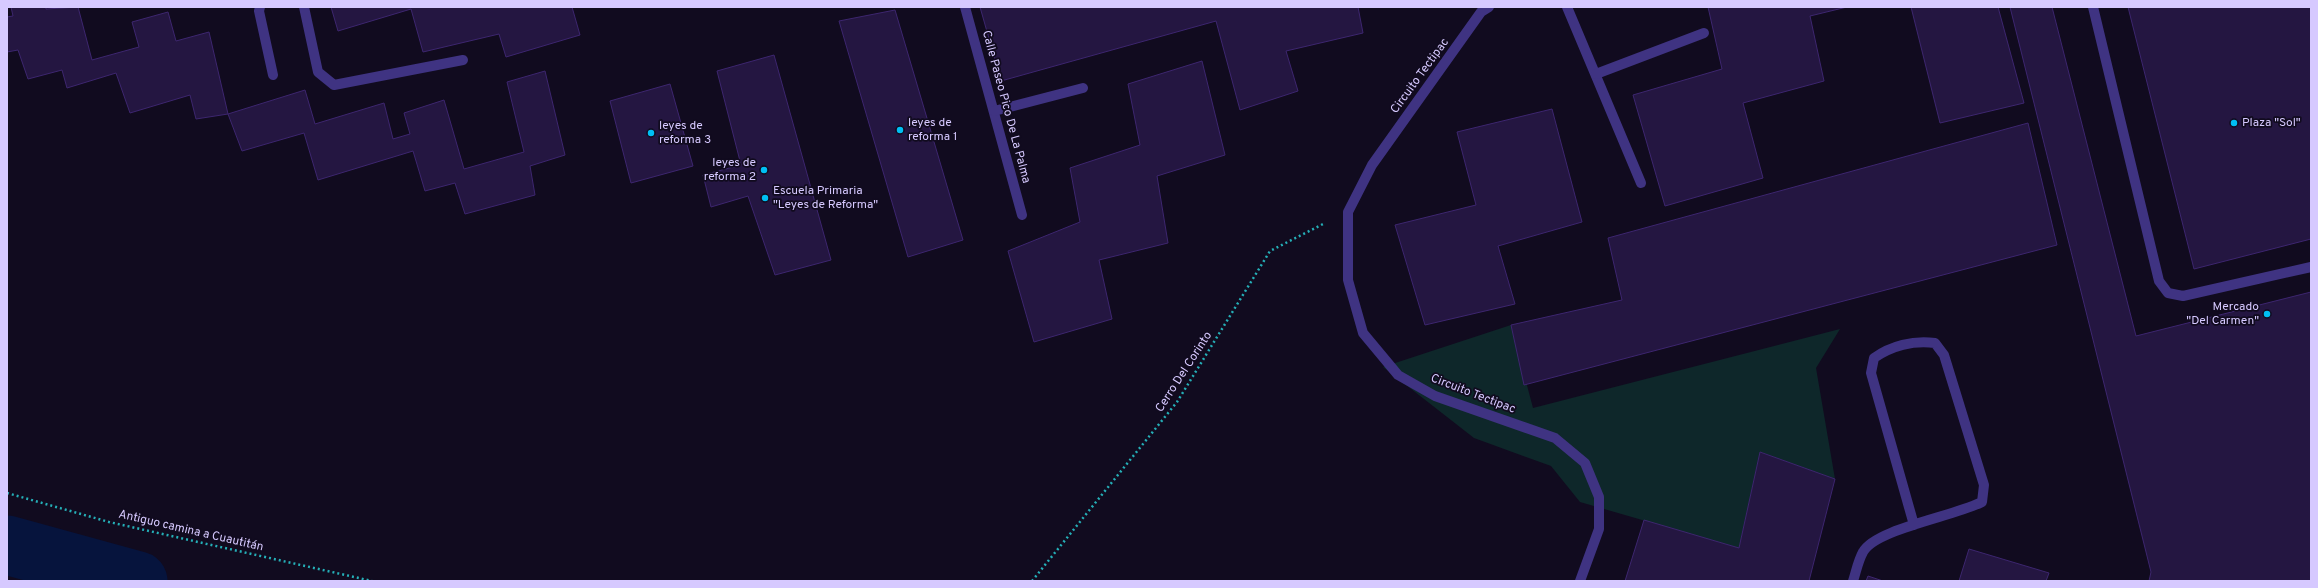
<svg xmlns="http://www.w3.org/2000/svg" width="2318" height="588" font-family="Overpass,sans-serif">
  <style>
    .green { fill: #0e272a }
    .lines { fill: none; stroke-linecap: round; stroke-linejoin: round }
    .river { stroke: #06143d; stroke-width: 59 }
    .building { fill: #241641; stroke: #3d266f }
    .path { stroke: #25afb7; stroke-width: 2.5; stroke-dasharray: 2 3; stroke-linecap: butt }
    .minor { stroke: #3f3382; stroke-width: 10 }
    .poi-dot { fill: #00bff4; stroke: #110b1f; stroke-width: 1.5 }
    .labels { text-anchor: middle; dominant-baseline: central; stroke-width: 3.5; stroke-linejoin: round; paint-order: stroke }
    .street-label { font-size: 12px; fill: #d6c9ff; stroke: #110b1f }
    .poi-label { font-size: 12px; fill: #d6c9ff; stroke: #110b1f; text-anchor: start }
  </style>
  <rect width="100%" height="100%" fill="#110b1f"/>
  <polygon class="green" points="1511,325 1533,408 1840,329 1816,368 1835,479 1760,452 1739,548 1580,502 1551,466 1474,438 1383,367"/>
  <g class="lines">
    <polyline class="river" points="7,545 138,581"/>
  </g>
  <g class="building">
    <polygon points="11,7 46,7 46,9 78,7 92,60 139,47 132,22 168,12 176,41 209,32 228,114 196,119 190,95 130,113 116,73 67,88 62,70 28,79 18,50 7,52 7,17 13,16"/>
    <polygon points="331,7 572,7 580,35 506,57 499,34 423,52 411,9 338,31"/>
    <polygon points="980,7 1358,7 1363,33 1286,51 1298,91 1240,110 1216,21 1001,81"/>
    <polygon points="1708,7 1847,7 1810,16 1824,81 1743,103 1763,178 1665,206 1633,95 1722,69"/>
    <polygon points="1911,7 1998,7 2024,103 1940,123"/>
    <polygon points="2010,7 2052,7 2136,336 2311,292 2311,581 2149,581 2151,572"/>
    <polygon points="2128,7 2311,7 2311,239 2194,269"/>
    <polygon points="895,10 963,240 908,257 839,21"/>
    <polygon points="774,55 831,260 775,275 748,196 711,207 703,175 741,165 717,71"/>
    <polygon points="1202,61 1225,155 1157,176 1168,243 1099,260 1112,319 1034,342 1008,251 1080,222 1070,168 1140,145 1128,84"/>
    <polygon points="545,71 565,155 530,166 535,195 465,214 455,183 425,191 413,151 318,180 304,133 242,151 228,114 305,90 315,124 384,103 393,139 410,134 404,113 444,100 464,169 524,152 507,82"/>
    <polygon points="670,84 693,166 631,183 610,101"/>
    <polygon points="1552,109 1582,222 1498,246 1515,304 1425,325 1395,225 1476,205 1457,132"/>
    <polygon points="2028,123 2057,245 1524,385 1511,325 1622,300 1608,238"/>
    <polygon points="1760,452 1835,479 1809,581 1625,581 1644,520 1739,548"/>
    <polygon points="1969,549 2049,573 2046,581 1959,581"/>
    <polygon points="1868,576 1883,581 1866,581"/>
  </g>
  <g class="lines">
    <g class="path">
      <polyline points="7,493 109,522 372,581"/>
      <polyline points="1032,581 1177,402 1270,251 1325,223"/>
    </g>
    <g class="minor">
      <polyline points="260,7 259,11 273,75"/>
      <polyline points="304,7 318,72 334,85 463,60"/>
      <polyline points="965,7 1022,215"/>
      <polyline points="1489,7 1481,12 1372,165 1348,212 1348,280 1363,333 1398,375 1435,396 1555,438 1585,463 1599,497 1599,529 1580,581"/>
      <polyline points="1567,7 1641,183"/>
      <polyline points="2093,7 2159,281 2168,293 2183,296 2311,267"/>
      <polyline points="1596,74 1704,33"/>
      <polyline points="994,111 1083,88"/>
      <path d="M1853,581C1856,572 1858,561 1863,552C1875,529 1955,516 1982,502L1984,485L1944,355L1935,343C1913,340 1891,346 1874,358L1871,373L1914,525"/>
    </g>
  </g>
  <g class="poi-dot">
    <circle cx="2234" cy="123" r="4"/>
    <circle cx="900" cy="130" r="4"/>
    <circle cx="651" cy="133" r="4"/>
    <circle cx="764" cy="170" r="4"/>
    <circle cx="765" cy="198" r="4"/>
    <circle cx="2267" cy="314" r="4"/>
  </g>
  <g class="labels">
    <g class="street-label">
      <text transform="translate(1420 76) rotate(-54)">Circuito Tectipac</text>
      <text transform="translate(1006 107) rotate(75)">Calle Paseo Pico De La Palma</text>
      <text transform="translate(1184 372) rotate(-57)">Cerro Del Corinto</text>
      <text transform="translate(1473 394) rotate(21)">Circuito Tectipac</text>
      <text transform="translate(191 531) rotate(13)">Antiguo camina a Cuautitán</text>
    </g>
    <g class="poi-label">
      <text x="908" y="123">leyes de<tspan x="908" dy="14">reforma 1</tspan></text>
      <text x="2242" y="123">Plaza "Sol"</text>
      <text x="659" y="126">leyes de<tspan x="659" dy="14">reforma 3</tspan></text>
      <text x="756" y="163" text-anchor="end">leyes de<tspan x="756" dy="14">reforma 2</tspan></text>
      <text x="773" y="191">Escuela Primaria<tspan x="773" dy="14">"Leyes de Reforma"</tspan></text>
      <text x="2259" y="307" text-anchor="end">Mercado<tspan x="2259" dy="14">"Del Carmen"</tspan></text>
    </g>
  </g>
  <rect width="2318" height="588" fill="none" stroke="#d6c9ff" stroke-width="16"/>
</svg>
